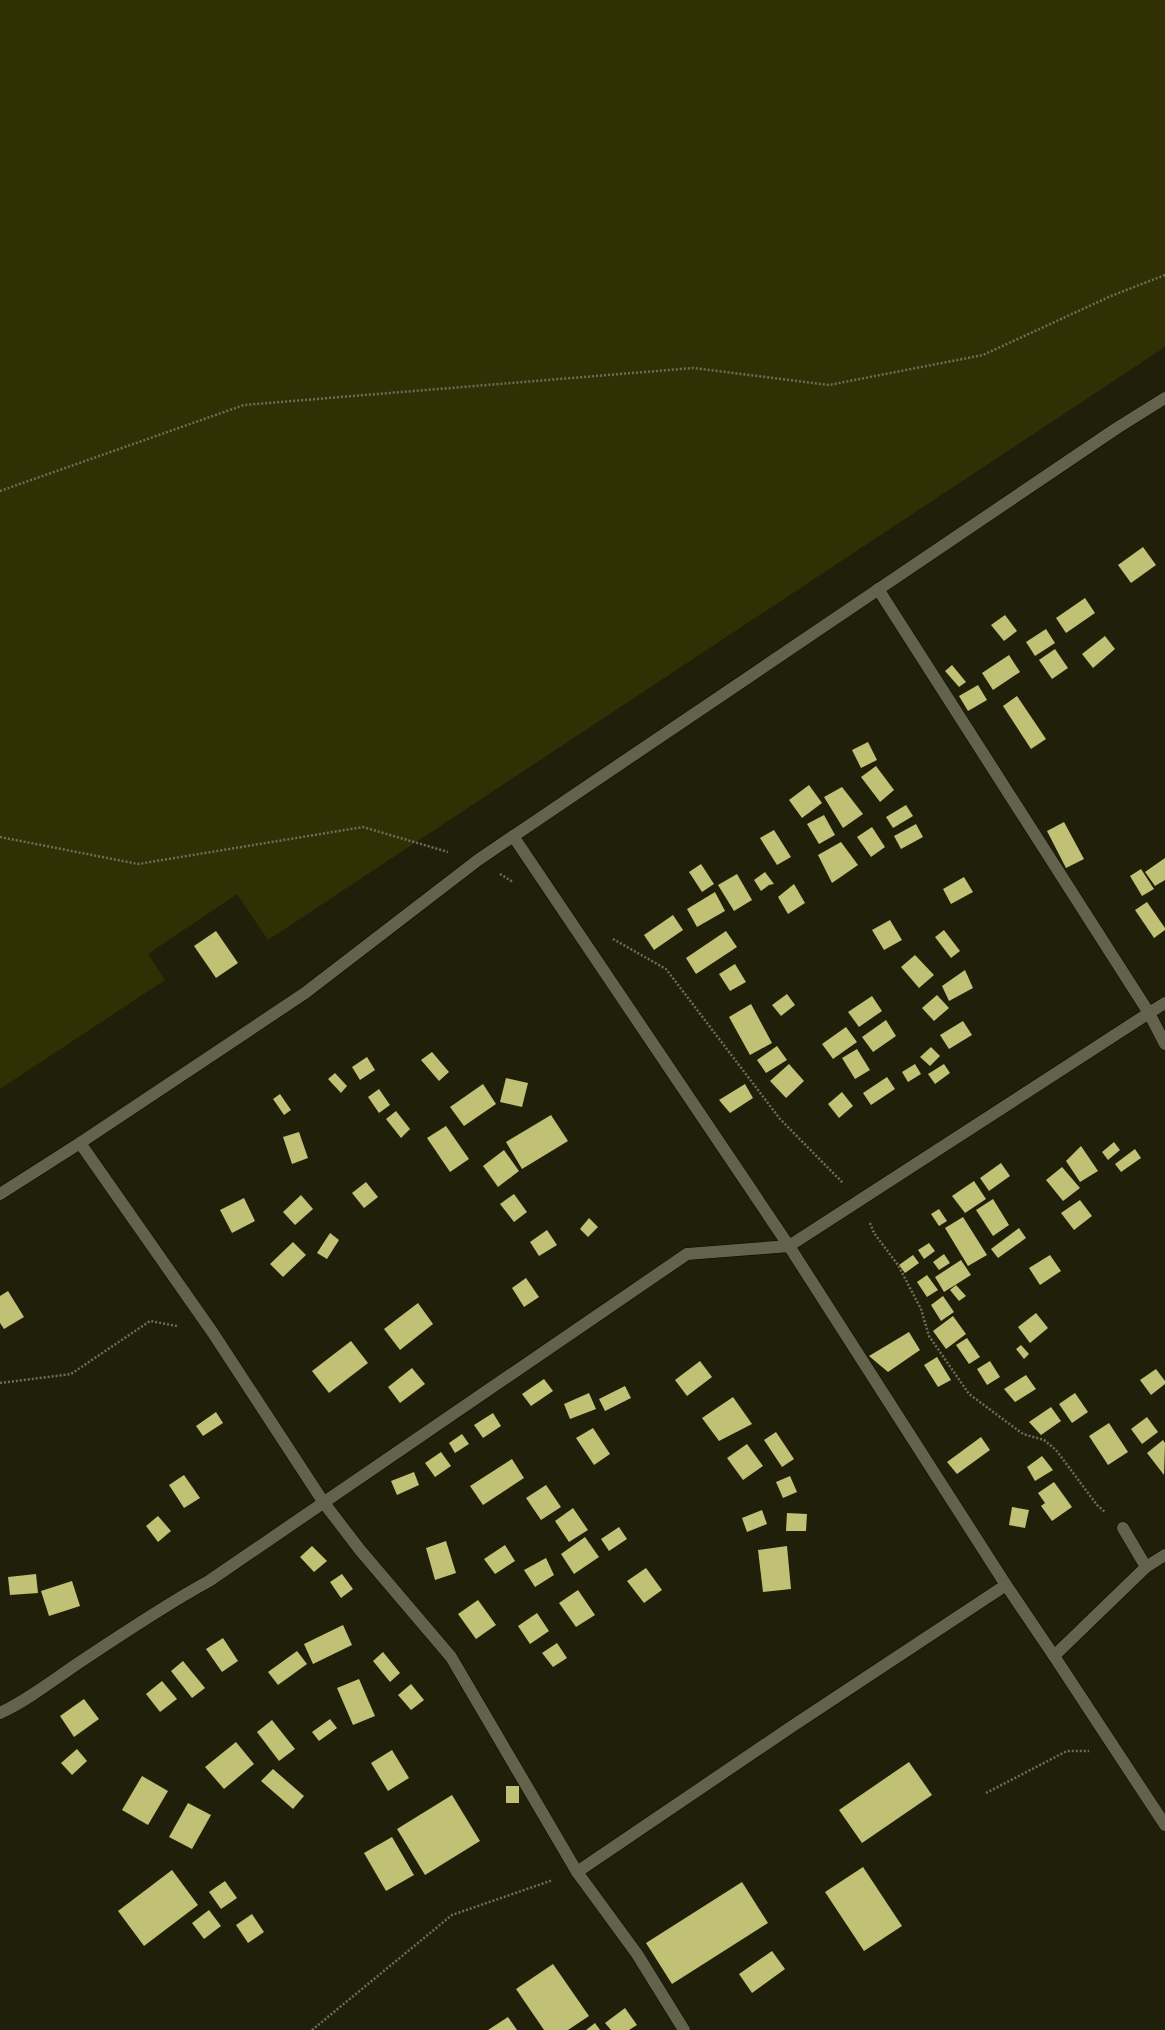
<svg xmlns="http://www.w3.org/2000/svg" width="1165" height="2030" font-family="'Work Sans',sans-serif">
  <style>
    .green { fill: #313004 }
    .building { fill: #c1c175 }
    .lines { fill: none; stroke-linecap: round; stroke-linejoin: round }
    .minor-casing { stroke: #0a0900; stroke-width: 13 }
    .path { stroke: #6e6d5a; stroke-width: 2.5; stroke-dasharray: 2 2; stroke-linecap: butt }
    .minor { stroke: #62634a; stroke-width: 12 }
  </style>
  <rect width="100%" height="100%" fill="#201f09"/>
  <polygon class="green" points="0,0 1165,0 1165,347 268,940 237,894 148,954 165,980 0,1089"/>
  <g class="building">
    <polygon points="1143,547 1156,565 1131,583 1118,565"/>
    <polygon points="1085,598 1095,613 1066,633 1056,618"/>
    <polygon points="1005,615 1017,631 1004,641 991,625"/>
    <polygon points="1046,629 1055,643 1035,656 1026,642"/>
    <polygon points="1105,636 1115,649 1093,668 1082,654"/>
    <polygon points="1055,649 1068,668 1052,679 1039,660"/>
    <polygon points="1009,655 1020,672 993,690 982,673"/>
    <polygon points="952,665 966,682 959,687 945,671"/>
    <polygon points="978,685 987,700 968,711 959,696"/>
    <polygon points="1017,696 1046,739 1031,749 1003,706"/>
    <polygon points="868,742 877,760 861,768 852,750"/>
    <polygon points="876,766 894,790 880,802 861,777"/>
    <polygon points="809,785 822,803 802,818 789,800"/>
    <polygon points="842,787 863,814 843,828 824,797"/>
    <polygon points="906,805 913,816 893,828 886,817"/>
    <polygon points="824,815 835,835 819,844 807,824"/>
    <polygon points="1064,822 1084,859 1066,868 1047,831"/>
    <polygon points="916,824 923,837 901,849 894,836"/>
    <polygon points="872,827 885,847 871,857 857,837"/>
    <polygon points="774,830 791,857 777,865 760,838"/>
    <polygon points="841,842 858,865 832,883 818,855"/>
    <polygon points="1165,858 1165,880 1155,886 1145,872"/>
    <polygon points="701,864 714,884 702,892 689,872"/>
    <polygon points="1141,869 1154,889 1142,896 1130,876"/>
    <polygon points="765,872 774,884 769,885 761,891 754,880"/>
    <polygon points="737,874 752,900 734,911 718,885"/>
    <polygon points="964,877 973,892 951,904 943,889"/>
    <polygon points="794,884 805,903 788,914 778,897"/>
    <polygon points="715,892 725,911 697,927 687,909"/>
    <polygon points="1147,902 1165,928 1165,930 1154,938 1135,910"/>
    <polygon points="673,915 683,930 654,950 644,935"/>
    <polygon points="890,920 902,940 884,950 872,930"/>
    <polygon points="944,930 960,951 951,958 935,937"/>
    <polygon points="216,931 238,963 216,978 194,946"/>
    <polygon points="726,931 737,947 696,974 686,958"/>
    <polygon points="915,955 934,975 919,988 901,967"/>
    <polygon points="735,964 746,982 730,991 719,974"/>
    <polygon points="965,970 973,988 949,1001 942,986"/>
    <polygon points="787,994 795,1005 781,1016 772,1005"/>
    <polygon points="937,995 949,1008 934,1021 922,1008"/>
    <polygon points="872,996 882,1011 859,1027 848,1012"/>
    <polygon points="751,1004 772,1043 750,1055 729,1017"/>
    <polygon points="886,1020 896,1036 873,1052 862,1037"/>
    <polygon points="963,1021 972,1035 949,1049 940,1035"/>
    <polygon points="846,1027 857,1042 833,1059 822,1044"/>
    <polygon points="777,1046 787,1060 766,1073 757,1060"/>
    <polygon points="931,1047 940,1056 930,1066 920,1057"/>
    <polygon points="857,1049 870,1070 855,1079 842,1058"/>
    <polygon points="432,1052 449,1072 439,1081 421,1060"/>
    <polygon points="367,1057 375,1070 360,1080 352,1067"/>
    <polygon points="789,1064 804,1081 786,1098 770,1081"/>
    <polygon points="915,1064 921,1074 908,1082 902,1072"/>
    <polygon points="944,1064 950,1073 935,1084 928,1074"/>
    <polygon points="335,1073 347,1086 341,1093 328,1079"/>
    <polygon points="887,1077 895,1089 871,1105 863,1093"/>
    <polygon points="506,1078 528,1083 522,1107 500,1102"/>
    <polygon points="483,1084 496,1104 464,1126 450,1107"/>
    <polygon points="745,1084 753,1098 730,1113 719,1100"/>
    <polygon points="379,1089 390,1105 379,1113 368,1097"/>
    <polygon points="842,1092 853,1106 839,1118 828,1104"/>
    <polygon points="280,1094 291,1110 284,1115 273,1099"/>
    <polygon points="396,1111 410,1129 401,1138 386,1119"/>
    <polygon points="551,1115 568,1141 522,1169 506,1142"/>
    <polygon points="446,1126 469,1159 450,1172 427,1138"/>
    <polygon points="299,1132 308,1158 292,1164 283,1137"/>
    <polygon points="1114,1142 1120,1150 1108,1160 1102,1152"/>
    <polygon points="1081,1146 1098,1171 1080,1182 1066,1161"/>
    <polygon points="1135,1149 1141,1158 1121,1172 1115,1164"/>
    <polygon points="504,1150 519,1171 498,1187 483,1166"/>
    <polygon points="1001,1163 1010,1176 989,1191 980,1178"/>
    <polygon points="1062,1167 1080,1188 1063,1201 1046,1180"/>
    <polygon points="974,1181 986,1199 965,1213 952,1196"/>
    <polygon points="366,1182 378,1197 364,1208 352,1193"/>
    <polygon points="514,1194 527,1212 514,1222 500,1204"/>
    <polygon points="301,1195 313,1209 295,1225 283,1212"/>
    <polygon points="244,1198 255,1221 232,1233 220,1210"/>
    <polygon points="993,1199 1009,1225 993,1236 976,1210"/>
    <polygon points="1080,1200 1092,1216 1074,1230 1061,1213"/>
    <polygon points="939,1209 947,1221 939,1226 931,1214"/>
    <polygon points="963,1217 987,1255 968,1266 945,1228"/>
    <polygon points="589,1218 598,1227 588,1237 580,1229"/>
    <polygon points="1019,1228 1026,1238 998,1258 991,1249"/>
    <polygon points="547,1230 557,1245 539,1256 530,1242"/>
    <polygon points="330,1233 339,1240 327,1259 317,1253"/>
    <polygon points="293,1242 306,1255 283,1277 270,1264"/>
    <polygon points="929,1243 935,1251 924,1259 918,1250"/>
    <polygon points="944,1254 950,1263 939,1270 933,1262"/>
    <polygon points="913,1255 919,1263 905,1273 899,1265"/>
    <polygon points="1050,1255 1061,1271 1040,1285 1029,1268"/>
    <polygon points="961,1260 971,1275 944,1292 935,1277"/>
    <polygon points="927,1275 938,1290 927,1297 917,1282"/>
    <polygon points="526,1278 539,1297 524,1307 512,1288"/>
    <polygon points="956,1285 966,1296 959,1301 950,1290"/>
    <polygon points="8,1291 24,1317 4,1329 0,1323 0,1296"/>
    <polygon points="943,1296 954,1312 941,1321 931,1305"/>
    <polygon points="418,1303 433,1324 400,1350 384,1329"/>
    <polygon points="1036,1313 1048,1328 1030,1343 1018,1327"/>
    <polygon points="953,1316 966,1334 946,1349 933,1331"/>
    <polygon points="909,1332 920,1350 888,1372 869,1356"/>
    <polygon points="967,1338 980,1357 969,1364 956,1345"/>
    <polygon points="351,1341 368,1363 329,1393 312,1371"/>
    <polygon points="1021,1345 1029,1354 1024,1359 1016,1349"/>
    <polygon points="937,1357 951,1380 938,1387 924,1365"/>
    <polygon points="700,1361 712,1377 687,1396 675,1380"/>
    <polygon points="990,1361 1000,1377 987,1385 977,1369"/>
    <polygon points="412,1368 425,1384 400,1403 388,1387"/>
    <polygon points="1156,1369 1165,1381 1165,1384 1151,1395 1140,1380"/>
    <polygon points="1026,1375 1036,1389 1015,1402 1004,1389"/>
    <polygon points="544,1379 553,1391 531,1406 522,1394"/>
    <polygon points="625,1386 631,1398 605,1411 599,1399"/>
    <polygon points="589,1393 596,1409 570,1419 564,1404"/>
    <polygon points="1075,1393 1088,1412 1072,1423 1059,1404"/>
    <polygon points="733,1397 752,1424 719,1441 702,1418"/>
    <polygon points="1051,1407 1061,1421 1041,1435 1029,1422"/>
    <polygon points="216,1412 223,1423 203,1436 196,1426"/>
    <polygon points="493,1413 501,1426 483,1438 474,1425"/>
    <polygon points="1147,1417 1158,1432 1142,1444 1131,1429"/>
    <polygon points="1109,1423 1128,1452 1108,1465 1089,1436"/>
    <polygon points="593,1428 610,1454 594,1465 576,1438"/>
    <polygon points="776,1432 794,1459 782,1467 764,1440"/>
    <polygon points="462,1434 469,1444 455,1453 449,1443"/>
    <polygon points="981,1437 990,1450 957,1474 947,1462"/>
    <polygon points="1163,1440 1165,1443 1164,1475 1147,1453"/>
    <polygon points="747,1444 763,1466 743,1480 727,1458"/>
    <polygon points="441,1452 451,1466 435,1477 425,1463"/>
    <polygon points="1042,1456 1053,1470 1035,1481 1027,1467"/>
    <polygon points="512,1459 524,1478 483,1505 470,1486"/>
    <polygon points="414,1472 419,1485 397,1495 391,1481"/>
    <polygon points="184,1475 200,1498 184,1508 169,1485"/>
    <polygon points="790,1476 797,1492 783,1498 776,1482"/>
    <polygon points="1054,1482 1072,1507 1052,1521 1041,1506 1045,1503 1038,1493"/>
    <polygon points="546,1485 561,1507 541,1520 526,1498"/>
    <polygon points="1012,1507 1029,1510 1025,1528 1009,1525"/>
    <polygon points="573,1508 588,1530 569,1542 555,1521"/>
    <polygon points="762,1510 767,1524 747,1532 742,1518"/>
    <polygon points="787,1513 807,1514 806,1531 786,1531"/>
    <polygon points="158,1516 171,1531 158,1542 146,1526"/>
    <polygon points="619,1527 627,1539 609,1551 601,1539"/>
    <polygon points="585,1537 599,1557 574,1574 561,1554"/>
    <polygon points="446,1541 456,1573 435,1580 426,1548"/>
    <polygon points="505,1545 515,1561 495,1574 484,1559"/>
    <polygon points="312,1546 327,1561 314,1572 300,1557"/>
    <polygon points="787,1546 791,1589 763,1592 758,1550"/>
    <polygon points="546,1558 554,1575 535,1587 524,1570"/>
    <polygon points="646,1568 662,1590 644,1603 627,1581"/>
    <polygon points="36,1574 38,1593 10,1595 8,1577"/>
    <polygon points="342,1574 353,1589 341,1598 330,1582"/>
    <polygon points="72,1581 80,1606 49,1616 41,1591"/>
    <polygon points="578,1590 595,1615 576,1627 559,1603"/>
    <polygon points="478,1600 496,1625 476,1639 458,1614"/>
    <polygon points="537,1613 549,1631 530,1644 518,1626"/>
    <polygon points="343,1625 352,1645 313,1664 304,1644"/>
    <polygon points="223,1638 238,1661 222,1672 206,1649"/>
    <polygon points="557,1643 567,1658 553,1667 542,1653"/>
    <polygon points="297,1651 307,1664 278,1685 268,1672"/>
    <polygon points="383,1652 400,1673 390,1682 373,1661"/>
    <polygon points="183,1661 205,1688 192,1698 171,1671"/>
    <polygon points="359,1679 375,1716 353,1725 337,1688"/>
    <polygon points="162,1681 177,1699 160,1712 146,1694"/>
    <polygon points="411,1684 424,1700 411,1710 398,1695"/>
    <polygon points="84,1699 99,1719 74,1737 60,1716"/>
    <polygon points="330,1719 337,1728 319,1741 312,1732"/>
    <polygon points="272,1720 295,1749 279,1761 257,1732"/>
    <polygon points="236,1742 254,1764 224,1789 205,1767"/>
    <polygon points="77,1749 87,1761 72,1775 61,1763"/>
    <polygon points="392,1750 409,1778 388,1791 371,1763"/>
    <polygon points="909,1762 932,1795 862,1843 839,1810"/>
    <polygon points="273,1769 304,1796 293,1809 261,1781"/>
    <polygon points="142,1776 168,1791 148,1825 122,1810"/>
    <rect x="506" y="1786" width="13" height="17"/>
    <polygon points="452,1795 480,1841 425,1875 397,1829"/>
    <polygon points="188,1803 211,1815 192,1849 169,1837"/>
    <polygon points="392,1837 414,1875 386,1891 364,1853"/>
    <polygon points="863,1867 902,1926 864,1951 825,1892"/>
    <polygon points="172,1870 198,1905 144,1946 118,1911"/>
    <polygon points="225,1881 237,1898 221,1909 209,1892"/>
    <polygon points="742,1882 768,1923 672,1984 646,1943"/>
    <polygon points="209,1910 221,1926 204,1939 192,1923"/>
    <polygon points="252,1914 264,1932 248,1943 236,1925"/>
    <polygon points="772,1951 785,1969 752,1993 739,1974"/>
    <polygon points="553,1964 589,2016 568,2030 544,2030 516,1989"/>
    <polygon points="625,2008 637,2025 629,2030 611,2030 605,2023"/>
    <polygon points="508,2017 517,2030 488,2030"/>
    <polygon points="595,2023 600,2030 586,2030"/>
  </g>
  <g class="lines">
    <g class="minor-casing">
      <g id="minor">
        <polyline points="878,589 1149,1013 1165,1003"/>
        <polyline points="513,836 789,1246 1149,1013 1165,1044"/>
        <polyline points="80,1143 213,1333 324,1503 360,1550 451,1657 577,1872 637,1954 684,2030"/>
        <polyline points="0,1194 80,1143 305,993 478,860 1117,428 1165,398"/>
        <polyline points="1123,1528 1146,1567 1054,1656 1165,1825"/>
        <polyline points="1146,1567 1165,1555"/>
        <path d="M0,1713C28,1700 52,1681 77,1664C121,1635 163,1606 209,1581L687,1254L789,1246L1006,1585"/>
        <polyline points="577,1872 791,1727 1006,1585 1054,1656"/>
      </g>
    </g>
    <g class="path">
      <polyline points="0,491 244,405 693,368 829,385 983,355 1111,296 1165,275"/>
      <polyline points="0,837 138,864 363,827 448,852"/>
      <polyline points="500,874 513,882"/>
      <polyline points="613,939 666,969 780,1119 843,1183"/>
      <polyline points="870,1223 874,1233 898,1265 921,1309 929,1336 969,1394 1023,1434 1044,1440 1056,1450 1097,1505 1105,1512"/>
      <polyline points="0,1383 71,1374 150,1321 177,1326"/>
      <polyline points="986,1793 1067,1751 1089,1751"/>
      <polyline points="312,2030 452,1915 553,1880"/>
    </g>
    <use href="#minor" class="minor"/>
  </g>
</svg>
